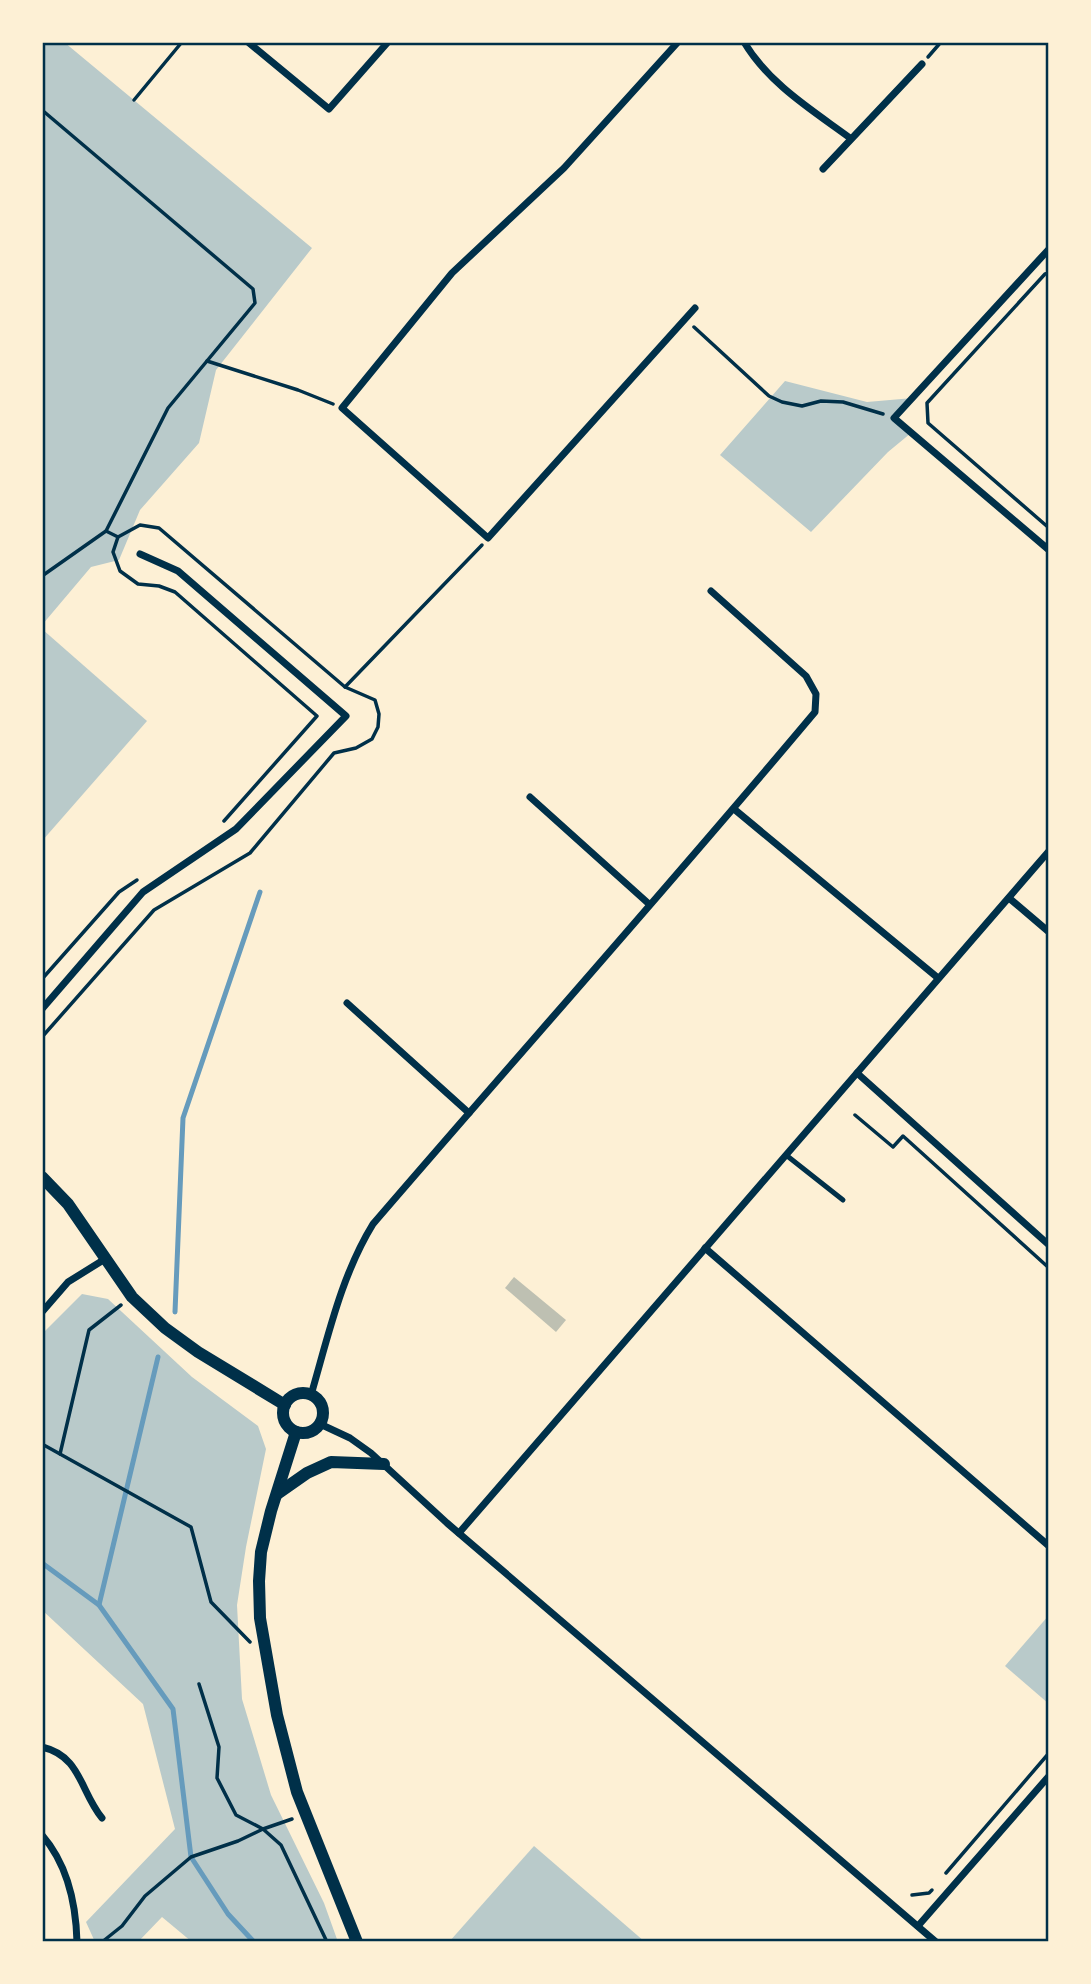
<svg xmlns="http://www.w3.org/2000/svg" width="1091" height="1984" font-family="Cabin,sans-serif">
  <style>
    .green { fill: #b9caca }
    .lines { fill: none; stroke-linecap: round; stroke-linejoin: round }
    .stream { stroke: #669bbc; stroke-width: 5 }
    .building { fill: #bec0b2 }
    .path { stroke: #003049; stroke-width: 3.5 }
    .service { stroke: #003049; stroke-width: 5 }
    .minor { stroke: #003049; stroke-width: 7 }
    .tertiary { stroke: #003049; stroke-width: 12 }
    .neatline { fill: none; stroke: #003049; stroke-width: 2.5 }
  </style>
  <rect width="100%" height="100%" fill="#fdf0d5"/>
  <g class="green">
    <polygon points="42,42 64,42 312,248 216,370 199,443 140,510 119,560 91,567 42,625"/>
    <polygon points="785,381 867,402 913,398 895,418 911,433 888,452 811,532 720,455"/>
    <polygon points="42,629 147,721 42,841"/>
    <polygon points="82,1294 108,1299 192,1377 258,1426 266,1449 246,1547 237,1605 242,1699 271,1795 324,1903 338,1942 192,1942 162,1917 138,1942 95,1942 86,1922 175,1829 143,1704 42,1610 42,1334"/>
    <polygon points="1049,1615 1049,1704 1005,1666"/>
    <polygon points="534,1846 645,1942 449,1942"/>
  </g>
  <g class="lines">
    <g class="stream">
      <polyline points="175,1312 183,1118 260,892"/>
      <polyline points="42,1563 99,1605 173,1709 191,1857 228,1914 254,1942"/>
      <polyline points="99,1605 158,1357"/>
    </g>
  </g>
  <polygon class="building" points="514,1277 566,1320 556,1332 505,1288"/>
  <g class="lines">
    <g class="path">
      <polyline points="928,57 941,42"/>
      <polyline points="134,100 182,42"/>
      <polyline points="42,110 253,289 255,303 168,408 106,531 42,576"/>
      <polyline points="1049,273 1045,274 927,403 928,423 1049,528"/>
      <polyline points="694,327 769,396 782,402 802,406 821,401 843,402 883,414"/>
      <polyline points="207,361 298,390 333,404"/>
      <polyline points="106,531 118,537"/>
      <polyline points="345,687 482,545"/>
      <polyline points="42,979 119,892 137,880"/>
      <polyline points="42,1037 154,910 250,853 334,753 356,748 372,739 378,727 379,714 375,700 345,687 159,528 140,525 118,537 113,552 120,571 138,584 159,586 175,592 317,716 224,821"/>
      <polyline points="855,1115 893,1147 903,1136 1049,1268"/>
      <polyline points="121,1305 89,1330 60,1454 191,1527 211,1602 250,1642"/>
      <polyline points="42,1444 60,1454"/>
      <polyline points="199,1684 219,1747 217,1778 236,1815 263,1829 281,1845 327,1942"/>
      <polyline points="946,1873 1049,1753"/>
      <polyline points="912,1895 929,1893 932,1890"/>
      <polyline points="102,1942 122,1926 145,1896 191,1857 238,1841 263,1829 292,1819"/>
    </g>
    <polyline class="service" points="786,1155 843,1200"/>
    <g class="minor">
      <polyline points="248,42 329,109 388,42"/>
      <polyline points="678,42 564,168 452,273 342,408 488,538 695,308"/>
      <path d="M744,42C769,84 812,110 850,138"/>
      <polyline points="823,169 922,64"/>
      <polyline points="1049,249 894,418 1049,550"/>
      <polyline points="530,797 649,904"/>
      <polyline points="734,809 938,978"/>
      <polyline points="1009,898 1049,932"/>
      <polyline points="347,1003 469,1113"/>
      <polyline points="42,1009 143,892 236,829 346,716 178,571 140,554"/>
      <polyline points="857,1073 1049,1245"/>
      <polyline points="705,1248 1049,1546"/>
      <polyline points="42,1312 68,1282 105,1259"/>
      <path d="M311,1395C328,1337 341,1276 373,1224C520,1053 670,885 815,712L816,694L806,676L711,591"/>
      <polyline points="320,1424 350,1438 371,1453 447,1523 936,1942"/>
      <polyline points="459,1533 1049,851"/>
      <path d="M42,1747C81,1756 80,1791 102,1818"/>
      <path d="M42,1835C68,1865 76,1903 77,1942"/>
      <polyline points="918,1926 1049,1776"/>
    </g>
    <g class="tertiary">
      <polyline points="42,1177 68,1204 132,1297 165,1328 198,1352 285,1405"/>
      <circle cx="303" cy="1413" r="20"/>
      <polyline points="296,1432 271,1511 261,1552 259,1581 260,1618 277,1715 297,1792 357,1942"/>
      <polyline points="277,1494 307,1473 331,1462 384,1464"/>
    </g>
  </g>
  <rect width="1091" height="1984" fill="none" stroke="#fdf0d5" stroke-width="88"/>
  <rect x="44" y="44" width="1003" height="1896" class="neatline"/>
</svg>
